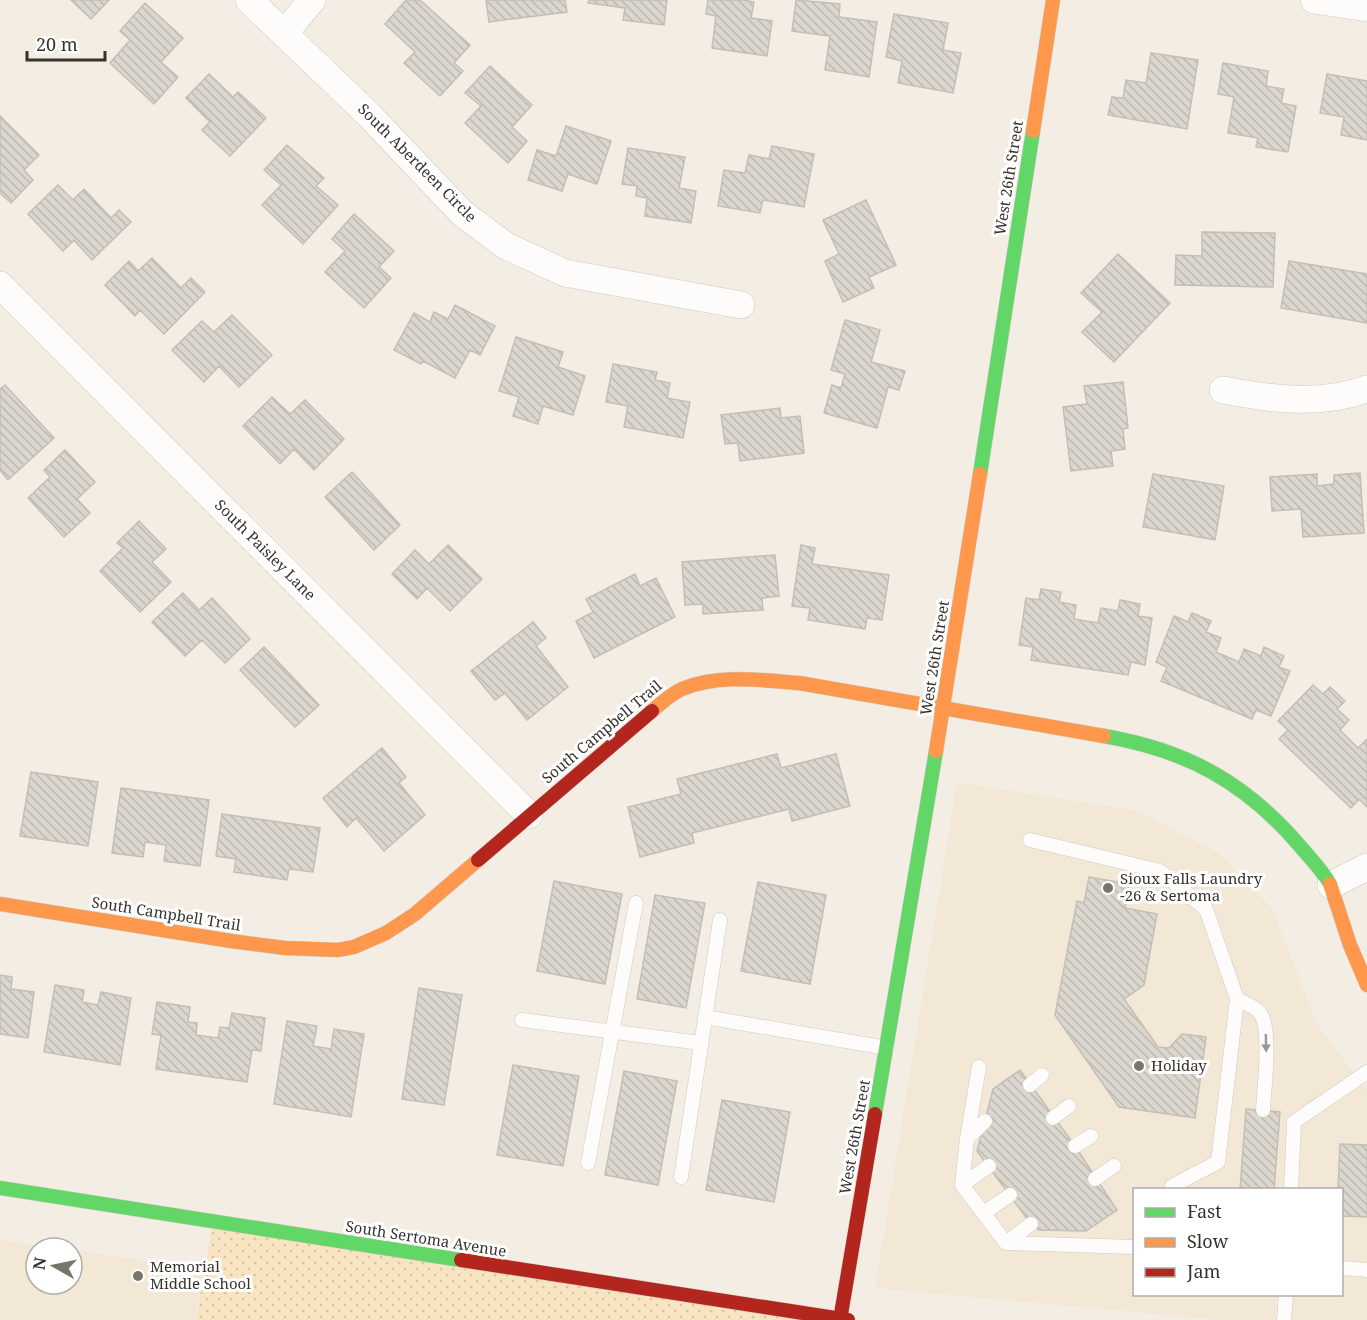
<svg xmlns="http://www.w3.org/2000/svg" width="1367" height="1320" font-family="'Noto Serif',serif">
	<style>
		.built { fill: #f3e8d5; fill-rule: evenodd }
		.park { fill: url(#park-dots) }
		.building { fill: url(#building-back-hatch); stroke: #c3beb6; stroke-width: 1.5 }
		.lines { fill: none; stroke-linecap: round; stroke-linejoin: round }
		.lane-casing { stroke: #cfcac2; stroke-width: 15 }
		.street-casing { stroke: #cfcac2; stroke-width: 28 }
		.fast-casing { stroke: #cfcac2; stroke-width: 15 }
		.slow-casing { stroke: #cfcac2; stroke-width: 15 }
		.jam-casing { stroke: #cfcac2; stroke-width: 15 }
		.lane { stroke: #fdfcfb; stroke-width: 14 }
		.street { stroke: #fdfcfb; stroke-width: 27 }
		.fast { stroke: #63d668; stroke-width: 14 }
		.slow { stroke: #ff974d; stroke-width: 14 }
		.jam { stroke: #b3261e; stroke-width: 14 }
		.oneway { fill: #9a9894 }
		.poi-dot { fill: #79746c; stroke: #fff; stroke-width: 2 }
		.labels { text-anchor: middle; stroke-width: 6; stroke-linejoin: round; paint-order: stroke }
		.street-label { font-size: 15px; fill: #37332c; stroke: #fff }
		.poi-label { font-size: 15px; fill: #37332c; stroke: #fff; text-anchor: start }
	</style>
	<defs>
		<pattern id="park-dots" width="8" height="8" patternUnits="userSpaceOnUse" patternTransform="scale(1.5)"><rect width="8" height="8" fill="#f8e4c1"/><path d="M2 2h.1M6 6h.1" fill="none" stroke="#d5c4a6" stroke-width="1.8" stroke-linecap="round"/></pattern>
		<pattern id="building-back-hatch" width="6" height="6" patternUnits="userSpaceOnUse" patternTransform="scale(1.5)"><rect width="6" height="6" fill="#dbd6ce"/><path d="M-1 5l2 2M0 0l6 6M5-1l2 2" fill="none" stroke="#bdb8b1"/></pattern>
	</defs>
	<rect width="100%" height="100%" fill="#f3ede3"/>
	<!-- built -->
	<path class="built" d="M957 782 1138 811 1217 852 1272 908 1317 1024 1367 1090V1320H1219L875 1288ZM1134 1190H1342V1294H1134Z
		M0 1240 56 1248H36V1284H72V1250L204 1269 195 1320H0Z"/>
	<!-- park -->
	<path class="park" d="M213 1222 840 1320H196Z"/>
	<!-- building -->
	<path class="building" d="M71 0H109L91 19Z
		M406 0H420L470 45 454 63 463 71 440 96 404 63 415 52 385 24Z
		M486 0H565L567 12 489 22Z
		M589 0H667L664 25 623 20 625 8 588 3Z
		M708 0H743L754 2 751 18 772 21 767 56 712 48 716 16 706 14Z
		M796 0 840 4 839 17 877 22 869 77 825 70 830 36 792 31Z
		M145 3 183 38 161 62 178 77 154 104 110 63 130 40 120 31Z
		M894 14 948 23 943 50 961 53 953 93 898 83 902 61 886 57Z
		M1151 53 1198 60 1187 129 1108 115 1112 97 1123 98 1126 80 1146 83Z
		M1223 63 1268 71 1266 86 1284 89 1281 103 1296 106 1288 152 1256 147 1258 138 1228 133 1234 97 1218 94Z
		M490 66 532 105 512 127 527 141 508 163 465 123 481 106 465 93Z
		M209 74 233 97 238 92 266 118 230 156 202 130 210 122 186 98Z
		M1327 74 1367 81V140L1341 135 1344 117 1320 113Z
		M0 116 39 155 24 170 33 180 11 203 0 193Z
		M566 126 611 141 597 184 568 174 562 191 528 180 537 150 556 156Z
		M287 145 324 178 316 186 338 205 303 244 262 205 281 185 264 170Z
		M772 146 814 154 804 207 763 200 760 213 718 206 724 170 745 173 749 155 769 159Z
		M628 148 685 157 679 188 696 191 691 223 645 216 647 198 636 196 637 186 622 184Z
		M58 185 73 200 84 189 111 218 119 210 131 222 92 260 74 240 63 251 28 214Z
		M866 200 896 265 869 277 874 288 843 302 825 261 839 254 823 220Z
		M354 214 394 251 379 267 391 278 364 308 325 272 345 251 332 239Z
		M1202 232 1275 233 1273 287 1175 285 1176 255 1202 256Z
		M1118 254 1170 303 1114 362 1082 332 1102 312 1081 293Z
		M152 258 181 288 191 278 205 292 164 334 140 310 135 316 105 285 129 261 138 271Z
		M1289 261 1367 274V323L1281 308Z
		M455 305 495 326 480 355 470 350 455 378 423 361 421 364 394 350 414 313 430 322 434 312 448 319Z
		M232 315 272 355 239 387 219 366 204 382 172 350 202 321 214 332Z
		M845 320 880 330 871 362 905 371 899 390 888 387 877 428 824 413 832 385 841 388 845 374 831 370Z
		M516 337 563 352 558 367 585 376 573 415 543 406 538 424 513 416 519 397 499 391Z
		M613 364 657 372 655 380 670 383 667 398 690 402 683 438 624 427 628 406 606 402Z
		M1123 382 1128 428 1123 429 1125 449 1111 451 1113 466 1071 471 1063 407 1087 404 1084 386Z
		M5 385 54 438 8 480 0 470V389Z
		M272 397 290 414 305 400 344 439 314 470 294 449 280 464 243 426Z
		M780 408 781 418 800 416 804 453 740 461 738 443 725 444 721 415Z
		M65 450 95 482 77 499 90 513 64 537 28 498 50 477 44 470Z
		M352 472 400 525 374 550 325 497Z
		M1360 473 1364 533 1303 537 1301 509 1272 511 1270 477 1317 474V486L1334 484V475Z
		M1153 474 1224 486 1215 540 1143 527Z
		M139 521 166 549 152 562 171 582 140 612 100 571 123 548 117 543Z
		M448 545 482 579 450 611 427 588 417 599 392 574 415 550 429 564Z
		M801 545 815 548 812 564 889 575 882 620 867 618 865 629 808 620 810 608 792 606Z
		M775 555 779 596 762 598 763 610 703 614V604L685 605 682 562Z
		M635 574 640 586 656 578 675 617 594 658 576 621 593 612 586 599Z
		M1041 589 1061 592 1059 602 1076 605 1074 619 1098 623 1101 608 1118 611 1120 600 1140 604 1138 616 1152 618 1145 665 1131 662 1128 675 1031 660 1033 647 1019 645 1026 598 1039 600Z
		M183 593 199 610 212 598 250 639 225 663 202 640 185 656 152 622Z
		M1192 613 1211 621 1206 632 1221 638 1216 652 1239 662 1244 649 1261 656 1264 647 1284 656 1279 667 1290 671 1271 716 1256 710 1252 719 1161 681 1167 667 1156 662 1174 616 1188 622Z
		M533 622 546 638 536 646 568 687 527 720 505 693 495 700 471 671Z
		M264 647 319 705 295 727 240 670Z
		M1313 685 1323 694 1330 687 1345 701 1337 709 1349 720 1340 730 1358 748 1367 739V807L1359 799 1351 808 1279 739 1288 730 1278 721Z
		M382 748 406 777 399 783 425 815 384 851 356 818 347 827 323 798Z
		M777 754 781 768 836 754 850 806 792 821 789 809 692 833 694 843 640 857 628 807 681 794 677 779Z
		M31 772 98 782 88 846 20 836Z
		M121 788 209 800 200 866 164 861 166 845 145 842 143 857 112 853Z
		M222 814 320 828 313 872 289 869 287 880 234 872 236 859 216 856Z
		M1089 877 1129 884 1125 908 1157 914 1144 985 1124 999 1158 1047 1169 1048 1182 1034 1206 1037 1195 1118 1119 1107 1055 1015 1077 901 1084 903Z
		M554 881 622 894 605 984 537 971Z
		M758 882 826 895 810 984 741 971Z
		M655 895 705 903 686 1008 637 999Z
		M0 975 12 977 11 989 34 992 28 1038 0 1034Z
		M55 985 84 990 82 1002 98 1005 101 992 131 998 120 1065 44 1052Z
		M419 988 462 995 444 1105 402 1099Z
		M157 1002 190 1007 188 1022 197 1023 196 1035 218 1038 220 1027 229 1028 232 1013 265 1018 261 1051 252 1050 247 1082 156 1069 161 1035 152 1034Z
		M287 1021 317 1026 313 1046 331 1049 334 1029 364 1034 351 1117 274 1104Z
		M513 1065 579 1076 563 1166 497 1155Z
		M1020 1070 1075 1146 1117 1210 1086 1231 1039 1230 1031 1224 977 1151 993 1089Z
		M624 1071 677 1081 658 1185 605 1175Z
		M722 1100 790 1112 774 1202 706 1190Z
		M1246 1109 1280 1112 1274 1190H1240Z
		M1340 1144 1367 1145V1217L1342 1216V1190H1338Z"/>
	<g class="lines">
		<defs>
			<path id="lane" d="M1030 840 1160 871 1206 909 1237 999 1218 1162 1172 1186
				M1237 999C1244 1003 1256 1007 1260 1013 1272 1030 1264 1089 1263 1110
				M705 1017 887 1048
				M522 1020 701 1043
				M979 1067 967 1139 962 1185 1006 1243 1134 1247
				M1030 1085 1042 1075
				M1053 1118 1069 1106
				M967 1139 985 1121
				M1075 1146 1091 1136
				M588 1163 636 903
				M681 1177 720 920
				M1095 1179 1114 1166
				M962 1185 989 1166
				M1291 1190 1294 1122 1367 1072
				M984 1213 1010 1195
				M1006 1243 1031 1224
				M1342 1268 1367 1270
				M1284 1320 1286 1294"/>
			<path id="street" d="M249 0 368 114 462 213 506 246 565 273 741 305
				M1314 0 1367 8
				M284 34 312 0
				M0 285 529 815
				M1223 390C1270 399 1321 406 1367 389
				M1331 885 1367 867"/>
			<path id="fast" d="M980 474 1033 131
				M1104 736C1186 750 1245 782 1299 845 1310 858 1322 870 1330 884
				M875 1114 936 751
				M0 1188 461 1260"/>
			<path id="slow" d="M1033 131 1053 0
				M652 711C661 703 671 694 682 689 718 674 761 680 799 683L1104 736
				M936 751 980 474
				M1330 884 1350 945 1367 985
				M0 904 231 941 285 948 338 950 354 947 386 933 415 914 478 860"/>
			<path id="jam" d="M478 860 652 711
				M461 1260 848 1320
				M840 1320 875 1114"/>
		</defs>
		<!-- lane casing -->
		<use href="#lane" class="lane-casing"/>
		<!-- street casing -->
		<use href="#street" class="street-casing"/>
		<!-- fast casing -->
		<use href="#fast" class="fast-casing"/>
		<!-- slow casing -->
		<use href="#slow" class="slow-casing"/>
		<!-- jam casing -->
		<use href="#jam" class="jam-casing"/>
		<!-- lane -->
		<use href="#lane" class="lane"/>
		<!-- street -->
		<use href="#street" class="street"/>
		<!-- fast -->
		<use href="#fast" class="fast"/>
		<!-- slow -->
		<use href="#slow" class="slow"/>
		<!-- jam -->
		<use href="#jam" class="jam"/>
	</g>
	<!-- one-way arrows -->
	<defs><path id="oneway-solid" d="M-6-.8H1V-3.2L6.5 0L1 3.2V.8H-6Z" transform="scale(1.5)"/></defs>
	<use class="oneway" href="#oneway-solid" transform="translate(1266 1043) rotate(89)"/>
	<!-- markers -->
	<g class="poi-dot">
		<circle cx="1108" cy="888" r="6"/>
		<circle cx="1139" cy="1066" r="6"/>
		<circle cx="138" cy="1276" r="6"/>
	</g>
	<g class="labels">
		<!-- street labels -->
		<g class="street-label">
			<text transform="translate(417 163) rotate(45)" y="5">South Aberdeen Circle</text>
			<text transform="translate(1009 178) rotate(-81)" y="5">West 26th Street</text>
			<text transform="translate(265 550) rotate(45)" y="5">South Paisley Lane</text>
			<text transform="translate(935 658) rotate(-81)" y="5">West 26th Street</text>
			<text transform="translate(602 732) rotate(-40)" y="5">South Campbell Trail</text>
			<text transform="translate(166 914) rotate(9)" y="5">South Campbell Trail</text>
			<text transform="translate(855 1137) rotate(-80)" y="5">West 26th Street</text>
			<text transform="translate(426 1239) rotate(9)" y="5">South Sertoma Avenue</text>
		</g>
		<!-- poi labels -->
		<g class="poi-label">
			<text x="1120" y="884">Sioux Falls Laundry<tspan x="1120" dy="17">-26 &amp; Sertoma</tspan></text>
			<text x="1151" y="1071">Holiday</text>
			<text x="150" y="1272">Memorial<tspan x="150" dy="17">Middle School</tspan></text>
		</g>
	</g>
	<!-- legend -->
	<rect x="1133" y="1188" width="210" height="108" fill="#ffffff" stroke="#afadab" stroke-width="1.5"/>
	<rect x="1145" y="1208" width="30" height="9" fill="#63d668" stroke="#afadab" stroke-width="1.5"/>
	<text x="1187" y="1218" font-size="18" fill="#37332c">Fast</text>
	<rect x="1145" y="1238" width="30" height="9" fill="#ff974d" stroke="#afadab" stroke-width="1.5"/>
	<text x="1187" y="1248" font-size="18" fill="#37332c">Slow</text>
	<rect x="1145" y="1268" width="30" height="9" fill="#b3261e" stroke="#afadab" stroke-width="1.5"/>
	<text x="1187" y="1278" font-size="18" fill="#37332c">Jam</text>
	<!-- north arrow -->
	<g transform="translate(54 1266) rotate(279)"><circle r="28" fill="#ffffff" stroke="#afadab" stroke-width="1.5"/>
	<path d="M0-4.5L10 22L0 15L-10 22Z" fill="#79746c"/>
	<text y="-9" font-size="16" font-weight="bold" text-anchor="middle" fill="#37332c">N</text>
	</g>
	<!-- scale -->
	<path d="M27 51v9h78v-9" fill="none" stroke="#37332c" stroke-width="3"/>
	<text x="36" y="51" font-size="18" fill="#37332c" stroke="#ffffff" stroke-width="4.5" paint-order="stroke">20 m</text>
</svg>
